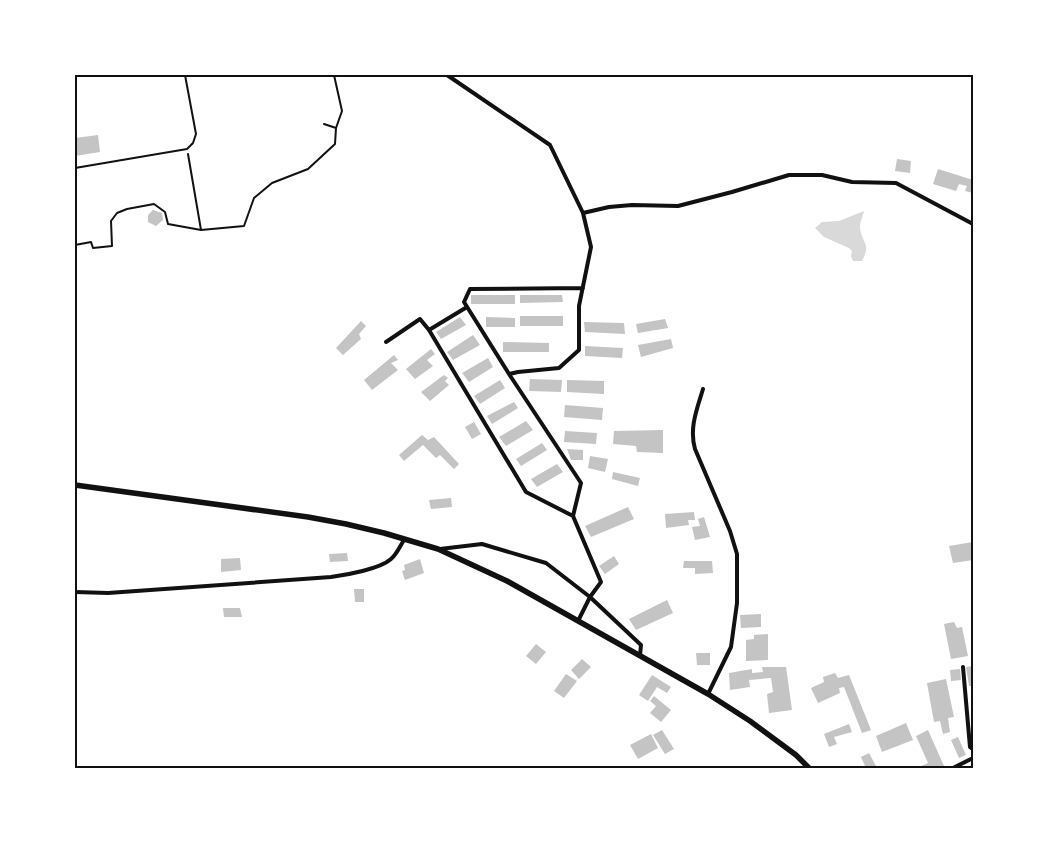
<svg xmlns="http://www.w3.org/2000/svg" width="1048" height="843" font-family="'Sofia Sans Condensed',sans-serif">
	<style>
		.water { fill: #d9d9d9 }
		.building { fill: #c4c4c4 }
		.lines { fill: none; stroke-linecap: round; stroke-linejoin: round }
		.path { stroke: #111; stroke-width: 2 }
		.service { stroke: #111; stroke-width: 2 }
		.minor { stroke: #111; stroke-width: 4 }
		.secondary { stroke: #111; stroke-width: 5.5 }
		.neatline { fill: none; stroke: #111; stroke-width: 2 }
	</style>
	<rect width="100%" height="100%" fill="#fff"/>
	<!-- water -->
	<path class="water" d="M864 211C863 215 860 222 860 227 861 243 872 243 862 261H853L851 256 852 251 849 248 824 237 815 228 822 222 839 221Z"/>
	<!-- building -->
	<path class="building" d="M98 135 100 152 75 156V138Z
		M897 159 911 161 910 173 895 171Z
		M938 169 973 180V193L965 191 967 186 959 184 956 191 933 184Z
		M153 210 162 213 163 220 156 226 148 222V215Z
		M471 295H515V304H471Z
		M520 295H562L563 302 520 303Z
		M520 316H563V326H520Z
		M460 317 466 325 441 339 436 332Z
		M486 317 515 318V327H486Z
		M665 319 668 328 638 333 636 324Z
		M361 321 366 326 359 334 361 339 343 355 336 348Z
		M584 322 624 323 625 334 585 332Z
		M473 335 480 345 453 360 447 352Z
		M671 339 673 348 641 357 638 345Z
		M503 342 549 343V352H503Z
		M585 346 623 348 622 358 585 356Z
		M431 349 435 354 427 360 433 366 415 379 406 369Z
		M394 355 398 360 391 363 398 370 372 390 364 380Z
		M488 358 493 367 469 382 462 373Z
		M444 375 448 378 445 381 449 385 430 401 421 392Z
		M530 379 562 380 561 392 529 391Z
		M500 380 505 388 480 404 474 396Z
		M567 380 604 381V394L567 392Z
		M514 402 518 408 492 424 487 416Z
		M565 405 603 408 602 420 564 417Z
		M526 421 533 430 506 446 499 437Z
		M474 422 481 434 472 439 465 427Z
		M663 430V453L637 452 636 446 613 444 614 431Z
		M565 431 597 433 596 444 564 442Z
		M422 435 428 440 434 437 459 464 454 469 440 455 436 458 423 445 404 461 399 455Z
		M542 443 547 450 521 466 516 459Z
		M567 449 583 450V460H571Z
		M590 456 608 459 605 472 588 468Z
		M557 464 563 472 537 487 531 479Z
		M613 472 640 478 638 486 612 479Z
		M451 498 452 507 431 509 429 500Z
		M628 507 634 519 591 537 585 526Z
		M694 512 695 520H688L689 525 666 528 665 514Z
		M704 517 710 537 695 540 692 527 700 526 698 519Z
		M973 542V560L953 563 949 546Z
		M347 553 348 561 330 562 329 554Z
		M614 556 619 564 605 574 599 566Z
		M240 558 241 570 221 572V559Z
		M420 559 424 573 405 580 402 571 405 570 404 565Z
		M684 561H712L713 573 695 574V568H683Z
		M354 589H364V602H355Z
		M667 600 673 613 636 630 629 619Z
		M223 608H240L242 617H224Z
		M761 614V627L741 628 740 615Z
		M954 622 957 628 962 627 968 656 951 659 944 624Z
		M768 634V660L746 661V640L754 639V635Z
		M536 644 546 652 536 664 526 656Z
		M696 653H710V665H697Z
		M582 659 591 667 579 679 571 670Z
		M973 666V686H969L966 667Z
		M762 667H786L792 710 769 713 767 694 773 692 771 678 749 680 750 687 730 690 729 673 752 669V673L763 672Z
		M960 669 961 680 951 681 950 670Z
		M835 673 838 678 849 675 871 730 862 733 844 687 839 688 840 693 818 703 811 688 824 682 823 677Z
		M566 674 577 681 564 698 554 691Z
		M652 675 671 687 667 693 657 687 648 701 639 695Z
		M946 679 954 717 948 718 950 732 943 734 940 721 934 722 927 683Z
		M654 696 671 710 661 722 650 713 656 706 650 701Z
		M906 723 913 740 882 752 876 736Z
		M849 724 852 732 834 737 837 744 829 747 824 734Z
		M662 730 674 749 665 754 653 735Z
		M928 730 944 766 941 768H917L928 763 916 736Z
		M651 734 658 748 638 759 630 745Z
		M958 737 966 755 959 758 951 740Z
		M869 753 877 768H866L861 757Z"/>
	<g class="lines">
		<!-- path -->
		<path class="path" d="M334 75 342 111 336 128
			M188 154 201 230
			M75 245 91 242 93 248 112 246 111 221 117 213 127 209 154 204 165 212 168 224 201 230 244 226 254 198 272 183 308 169 335 144 336 128 324 124"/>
		<!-- service -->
		<path class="service" d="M75 168 187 149 193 143 196 134 185 75"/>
		<!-- minor -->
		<path class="minor" d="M447 75 550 145 583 213 591 247 579 306V350L559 368 518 372 509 374 581 483 573 516 601 582 590 597 578 621
			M583 213 609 207 632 205 678 206 732 192 789 175H822L852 182 896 183 973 224
			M429 330 467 307
			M386 342 420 319 429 330 526 492 573 516
			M509 374 464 302 470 289 583 288
			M703 389C697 409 689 428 695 449L730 531 737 554V603L731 647 708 694
			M440 549 482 544 546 563 590 597 641 645 640 655
			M75 592 108 593 331 577C346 575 380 569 391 559 397 554 400 546 404 540
			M963 667 970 747 973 749
			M953 768 973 758"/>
		<!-- secondary -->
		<path class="secondary" d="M75 485 308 517 346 524 384 533 438 549 507 581 708 694 750 721 796 755 809 768"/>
	</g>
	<!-- border -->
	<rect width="1048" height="843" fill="none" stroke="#ffffff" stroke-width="152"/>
	<rect x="76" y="76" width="896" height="691" class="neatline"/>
</svg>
